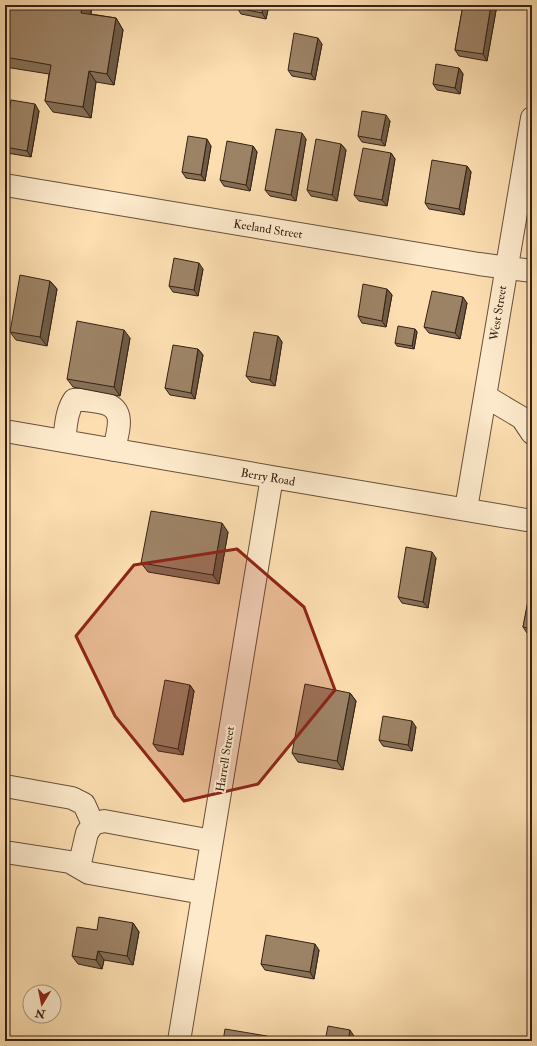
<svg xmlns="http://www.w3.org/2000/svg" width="537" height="1046" font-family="'IM FELL Double Pica',serif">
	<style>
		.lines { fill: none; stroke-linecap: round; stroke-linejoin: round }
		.minor-casing { stroke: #68503c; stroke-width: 24 }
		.minor { stroke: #fdeacc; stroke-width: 22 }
		.wall { fill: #877158; stroke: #362115 }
		.shaded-wall { fill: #6e5c47; stroke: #362115 }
		.building { fill: #9d8366; stroke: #362115 }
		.marked { fill: #8f2418; fill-opacity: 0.2; stroke: #8f2418; stroke-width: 3; stroke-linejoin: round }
		.labels { text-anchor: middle; stroke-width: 4; stroke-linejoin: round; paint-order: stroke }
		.street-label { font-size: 12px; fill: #362115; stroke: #fdeacc }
	</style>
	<rect width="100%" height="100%" fill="#fcdeb0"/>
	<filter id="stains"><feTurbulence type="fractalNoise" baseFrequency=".005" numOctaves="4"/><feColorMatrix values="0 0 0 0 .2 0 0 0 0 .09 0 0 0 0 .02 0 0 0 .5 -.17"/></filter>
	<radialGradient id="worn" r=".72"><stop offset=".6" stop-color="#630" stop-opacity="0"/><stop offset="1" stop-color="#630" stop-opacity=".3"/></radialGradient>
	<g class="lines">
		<defs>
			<path id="minor" d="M5 185 479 264 532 271
				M485 396 522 418 532 433
				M5 431 272 477 532 521
				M64 441C66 427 66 412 74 400 83 399 91 401 99 402 128 407 118 429 114 450
				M466 509 532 118
				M5 786 72 798 84 804 93 824
				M5 852 70 862 89 873 203 893
				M79 867 87 833 93 824 104 821 212 841
				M179 1041 272 477"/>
		</defs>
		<!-- minor casing -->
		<use href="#minor" class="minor-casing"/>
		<!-- minor -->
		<use href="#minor" class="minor"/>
	</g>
	<!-- wall -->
	<path class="wall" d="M5 5H91L92 6 91 14 116 18 123 30 114 85 96 82 91 118 53 112 45 101 49 74 5 67Z
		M238 5H269L266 19 241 14 237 8Z
		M463 5H497L487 61 459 56 455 50Z
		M322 44 315 80 292 76 288 70Z
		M459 68 463 74 460 94 437 90 433 84Z
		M39 111 31 157 7 153 5 150V135Z
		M390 121 385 146 362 142 358 136Z
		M306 139 296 201 270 196 265 190Z
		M341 144 346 150 337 201 311 196 307 190Z
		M211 146 205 181 186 178 182 172Z
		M253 146 257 152 250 191 224 186 220 180Z
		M391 153 395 159 387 206 359 201 354 195Z
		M467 166 471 172 464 215 429 209 425 203Z
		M203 269 198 296 173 292 169 286Z
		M50 281 57 289 47 346 16 340 10 332Z
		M387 289 392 295 386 327 362 323 358 316Z
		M467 303 460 339 429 333 424 327Z
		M415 329 417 332 414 349 397 346 395 343Z
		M278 336 282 342 275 386 251 382 246 376Z
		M130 338 120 396 73 387 67 379Z
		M198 349 203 355 195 399 170 395 165 388Z
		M228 532 219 584 148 572 141 563Z
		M436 558 428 608 402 603 398 597Z
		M532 584V634L527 633 523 627Z
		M190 685 194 691 183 755 158 751 153 744Z
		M350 693 356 701 343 770 298 762 292 753Z
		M416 727 412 751 383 746 379 740Z
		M133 923 139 932 133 965 104 960 102 969 78 964 72 956 97 930Z
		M319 950 314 979 265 970 261 964Z"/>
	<!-- shaded-wall -->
	<path class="shaded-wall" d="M82 5H91L92 6 89 24 81 13Z
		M263 5H269L266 19 262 13Z
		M491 5H497L487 61 483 54Z
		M116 18 123 30 114 85 107 74Z
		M318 38 322 44 315 80 311 74Z
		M459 68 463 74 460 94 455 88Z
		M89 71 96 82 91 118 83 107Z
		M35 104 39 111 31 157 27 151Z
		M386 115 390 121 385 146 381 140Z
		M302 133 306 139 296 201 291 195Z
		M207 139 211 146 205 181 201 175Z
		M341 144 346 150 337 201 332 195Z
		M253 146 257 152 250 191 246 185Z
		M391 153 395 159 387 206 382 200Z
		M467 166 471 172 464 215 459 209Z
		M199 263 203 269 198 296 194 290Z
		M50 281 57 289 47 346 40 337Z
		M387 289 392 295 386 327 382 321Z
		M463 297 467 303 460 339 455 333Z
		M415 329 417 332 414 349 412 346Z
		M124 330 130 338 120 396 114 387Z
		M278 336 282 342 275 386 270 380Z
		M198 349 203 355 195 399 191 393Z
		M222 523 228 532 219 584 213 575Z
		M432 552 436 558 428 608 423 602Z
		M190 685 194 691 183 755 178 749Z
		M350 693 356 701 343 770 337 761Z
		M412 721 416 727 412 751 408 745Z
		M133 923 139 932 133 965 127 956Z
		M315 944 319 950 314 979 310 972Z
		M98 951 104 960 102 969 96 960Z
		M350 1030 354 1036V1041H348Z
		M267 1036 270 1041H266Z"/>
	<!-- building -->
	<path class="building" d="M6 5H82L81 13 116 18 107 74 89 71 83 107 45 101 51 65 5 57V10Z
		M238 5H263L262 13 237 8Z
		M463 5H491L483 54 455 50Z
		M294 33 318 38 311 74 288 70Z
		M436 64 459 68 455 88 433 84Z
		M11 100 35 104 27 151 5 147V135Z
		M362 111 386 115 381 140 358 136Z
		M276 129 302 133 291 195 265 190Z
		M188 136 207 139 201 175 182 172Z
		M316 139 341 144 332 195 307 190Z
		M227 141 253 146 246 185 220 180Z
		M363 148 391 153 382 200 354 195Z
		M432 160 467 166 459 209 425 203Z
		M174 258 199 263 194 290 169 286Z
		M20 275 50 281 40 337 10 332Z
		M363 284 387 289 382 321 358 316Z
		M432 291 463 297 455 333 424 327Z
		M77 321 124 330 114 387 67 379Z
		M398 326 415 329 412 346 395 343Z
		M254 332 278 336 270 380 246 376Z
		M173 345 198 349 191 393 165 388Z
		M151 511 222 523 213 575 141 563Z
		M406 547 432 552 423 602 398 597Z
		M531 584H532V629L523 627Z
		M165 680 190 685 178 749 153 744Z
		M305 684 350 693 337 761 292 753Z
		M383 716 412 721 408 745 379 740Z
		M99 917 133 923 127 956 98 951 96 960 72 956 77 927 97 930Z
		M266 935 315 944 310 972 261 964Z
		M328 1026 350 1030 348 1041H325Z
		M225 1029 267 1036 266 1041H223Z
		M279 1037 304 1041H278Z
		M360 1038 377 1041H359Z"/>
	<!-- marked area -->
	<path class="marked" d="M237 549 304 607 335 690 258 784 184 801 115 716 76 636 134 565Z"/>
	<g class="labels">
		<!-- street labels -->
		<g class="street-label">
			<text transform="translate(268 229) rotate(9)" y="4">Keeland Street</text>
			<text transform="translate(498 313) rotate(-81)" y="4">West Street</text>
			<text transform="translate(268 477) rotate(10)" y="4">Berry Road</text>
			<text transform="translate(225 759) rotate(-81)" y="4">Harrell Street</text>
		</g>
	</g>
	<!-- margin -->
	<rect width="537" height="1046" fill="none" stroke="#fcdeb0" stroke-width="20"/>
	<rect x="6" y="6" width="525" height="1034" fill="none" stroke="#362115" stroke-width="2"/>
	<rect x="10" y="10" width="517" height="1026" fill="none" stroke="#362115"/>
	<!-- north arrow -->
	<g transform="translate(42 1004) rotate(190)"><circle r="19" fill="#fdeacc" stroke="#ad9a83"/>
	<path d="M0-3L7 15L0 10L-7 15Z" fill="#8f2418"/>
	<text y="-6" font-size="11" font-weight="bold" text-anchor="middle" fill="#362115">N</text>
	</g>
	<rect width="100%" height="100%" filter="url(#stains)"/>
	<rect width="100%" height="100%" fill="url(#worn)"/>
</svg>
